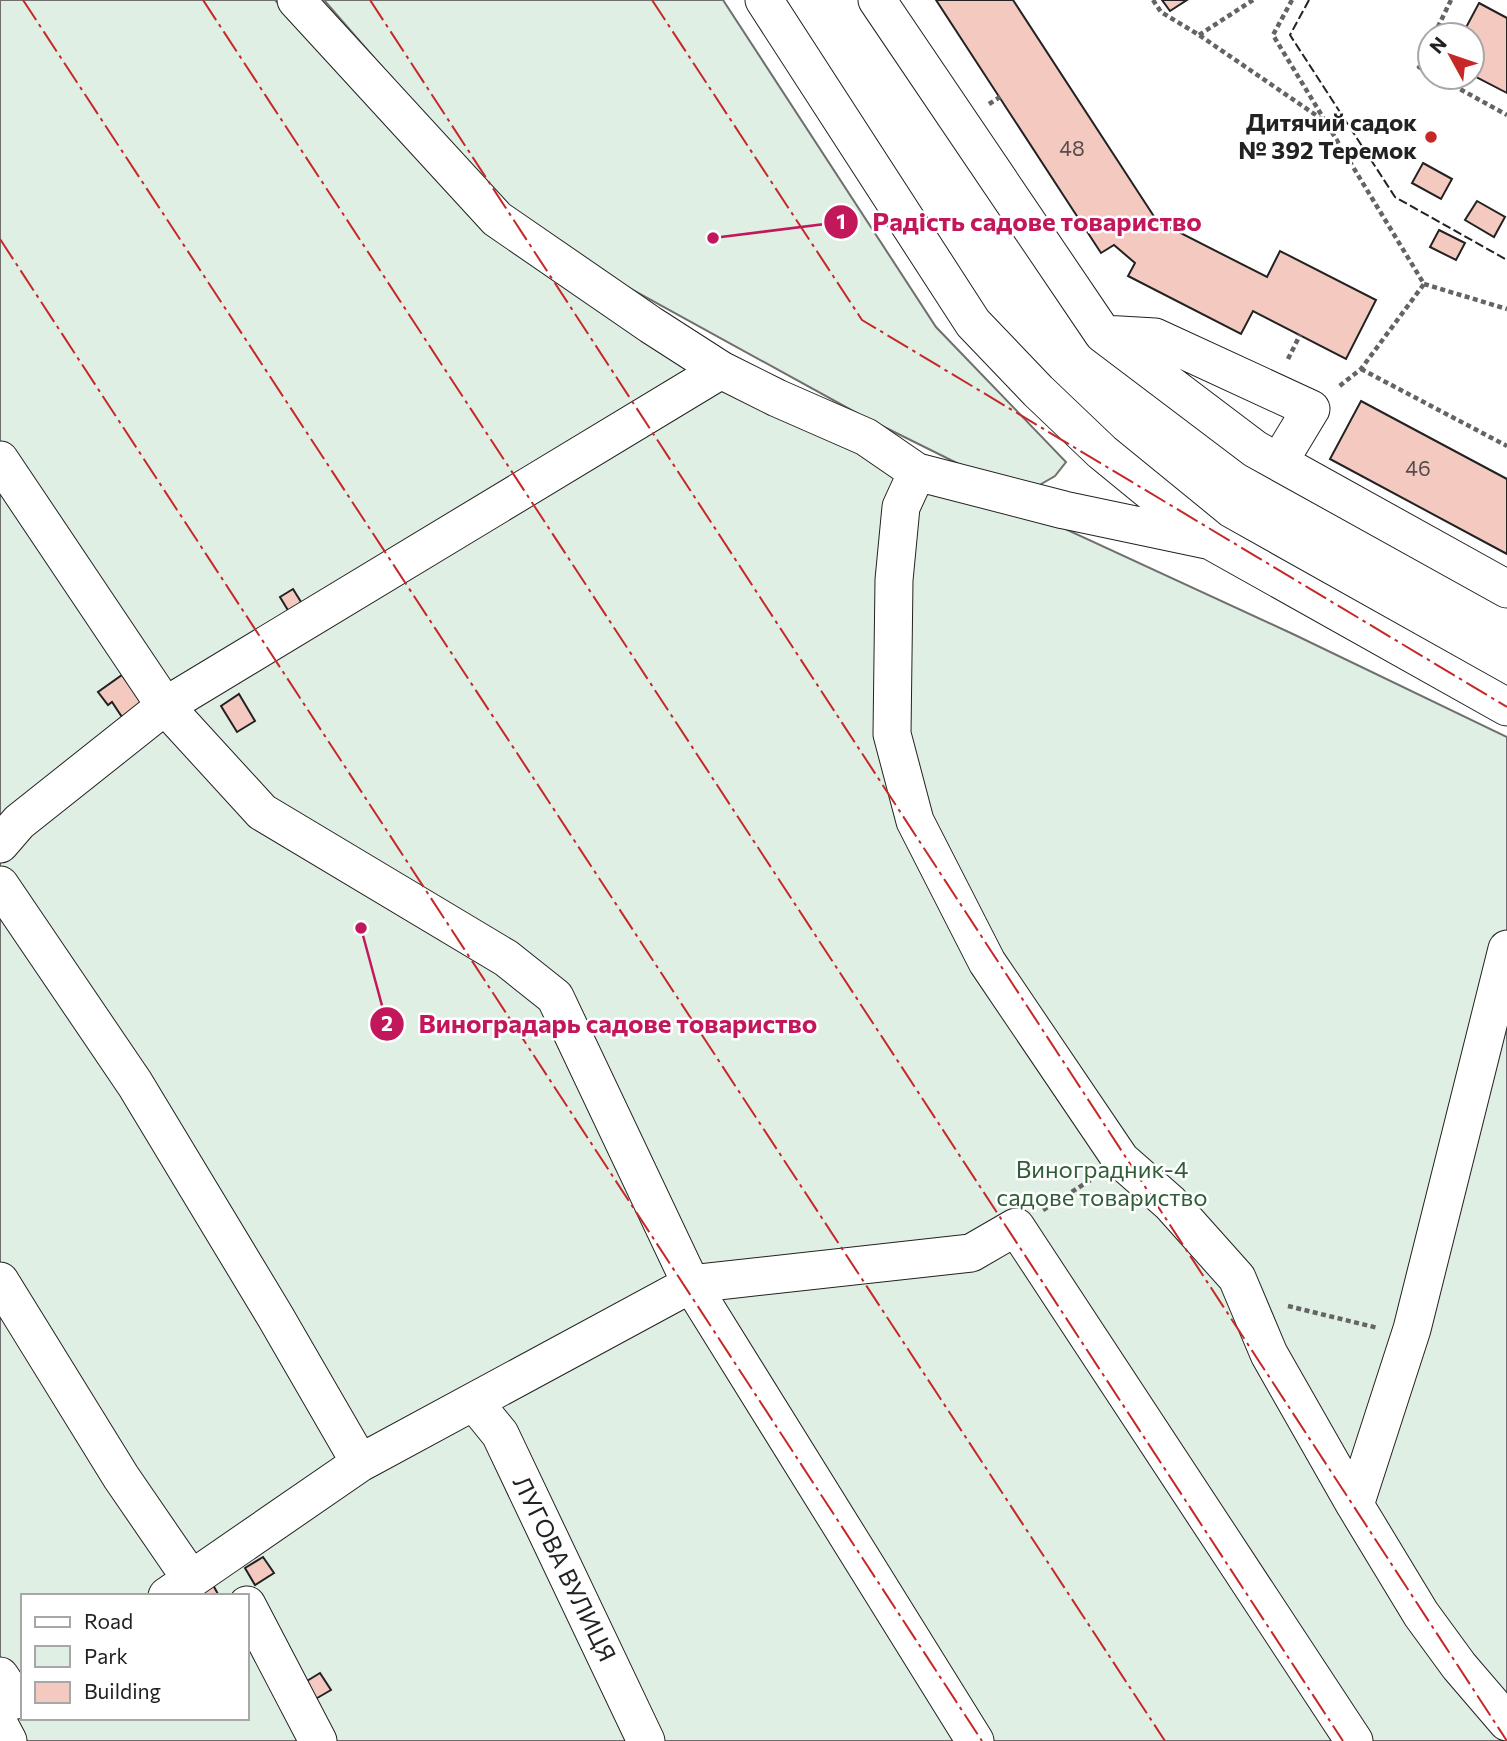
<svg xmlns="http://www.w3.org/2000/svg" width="1507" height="1741" font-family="Commissioner,sans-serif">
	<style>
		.green { fill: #e0efe3; stroke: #6f6f6f; stroke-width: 2; fill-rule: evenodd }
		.building { fill: #f3c9c0; stroke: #222; stroke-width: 2 }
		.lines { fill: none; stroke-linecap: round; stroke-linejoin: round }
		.minor-casing { stroke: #222; stroke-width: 39 }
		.path { stroke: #646464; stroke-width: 4.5; stroke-dasharray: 5 3.5; stroke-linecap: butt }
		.minor { stroke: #fff; stroke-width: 37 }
		.fence { stroke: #222; stroke-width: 2; stroke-dasharray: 9 3.5; stroke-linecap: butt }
		.power { stroke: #c62828; stroke-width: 2; stroke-dasharray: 24 5 3.5 5; stroke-linecap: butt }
		.poi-dot { fill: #c62828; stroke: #fff; stroke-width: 2.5 }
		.labels { text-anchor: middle; stroke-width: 5; stroke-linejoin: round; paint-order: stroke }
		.number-label { font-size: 21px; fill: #564c4a }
		.poi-label { font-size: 24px; font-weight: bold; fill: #222; stroke: #fff; text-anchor: end }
		.park-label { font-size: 24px; fill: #2f5e38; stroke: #fff }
		.street-label { font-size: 24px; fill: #222; stroke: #fff }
		.leader { fill: none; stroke: #c2185b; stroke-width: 2.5 }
		.callout-dot { fill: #c2185b; stroke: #fff; stroke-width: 2.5 }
		.mark-label { font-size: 21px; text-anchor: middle; font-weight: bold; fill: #fff }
		.callout-label { font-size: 26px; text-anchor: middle; font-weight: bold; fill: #c2185b; stroke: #fff; stroke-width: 5; stroke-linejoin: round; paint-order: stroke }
	</style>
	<rect width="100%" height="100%" fill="#fff"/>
	<!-- green -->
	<path class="green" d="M0 0H275L455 190 866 437 1295 635 1507 737V1741H0ZM23 1596H247V1718H23Z
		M324 0H723L936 327 1066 462 1055 476 1036 487 977 473 864 417 600 272 496 203 423 114Z"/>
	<!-- building -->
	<path class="building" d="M936 0H1013L1157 221 1267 277 1280 251 1376 300 1346 359 1253 311 1241 334 1128 276 1135 263 1114 245 1101 253Z
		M1162 0H1187L1170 11Z
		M1479 3 1507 18V93L1472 75V35H1462Z
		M1423 163 1452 179 1441 199 1412 183Z
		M1477 201 1505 217 1494 237 1465 220Z
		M1439 230 1465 243 1456 260 1430 247Z
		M1361 401 1507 479V554L1330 459Z
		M293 589 306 610 292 617 280 597Z
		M122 675 142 703 122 717 112 702 108 705 98 692Z
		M239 694 255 721 237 732 221 706Z
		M263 1557 274 1573 255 1585 245 1568Z
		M212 1583 219 1596H189Z
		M320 1673 331 1690 312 1701 302 1684Z"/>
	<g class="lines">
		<defs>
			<path id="minor" d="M296 0 497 219 651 325 721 370 777 398 866 437 917 472 1064 510 1211 541
				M764 0 973 323 1038 391 1102 452 1211 541 1507 707
				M877 0 1103 334 1255 449 1507 589
				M1103 334 1155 337 1311 409 1279 462
				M0 460 165 706 262 812 506 958 555 997 691 1284 975 1741
				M917 472 901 507 894 580 892 734 915 821 987 962 1121 1160 1170 1203 1237 1278 1269 1354 1355 1505 1421 1614 1459 1666 1507 1722
				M0 844 19 822 165 706 721 370
				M0 885 135 1084 275 1316 360 1463
				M0 1281 121 1477 191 1579
				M474 1402 500 1434 646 1741
				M1355 1505 1412 1329 1507 949
				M167 1596 360 1463 691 1284 971 1253 1016 1227 1354 1741
				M247 1605 318 1741
				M0 1676 16 1700
				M0 1726 8 1741"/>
		</defs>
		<!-- minor casing -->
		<use href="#minor" class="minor-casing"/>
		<!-- path -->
		<path class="path" d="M1153 0 1161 12 1199 35 1323 120
			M1292 0 1273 35 1424 284 1361 369 1337 388
			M1199 35 1253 0
			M1434 35 1451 0
			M1430 43 1419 67 1430 73
			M1438 77 1507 115
			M989 104 1000 97
			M1424 284 1507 309
			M1288 359 1300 335
			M1361 369 1507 446
			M1043 1210 1092 1179
			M1288 1306 1378 1328"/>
		<!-- minor -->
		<use href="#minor" class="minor"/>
		<!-- fence -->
		<path class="fence" d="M1309 0 1290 35 1395 197 1507 260"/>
		<!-- power -->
		<path class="power" d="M23 0 1165 1741
			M203 0 1343 1741
			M370 0 1507 1741
			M652 0 862 320 1507 707
			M0 239 982 1741"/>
	</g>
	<!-- markers -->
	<circle class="poi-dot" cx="1431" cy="137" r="7"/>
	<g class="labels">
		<!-- number labels -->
		<g class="number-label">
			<text x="1072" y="156">48</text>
			<text x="1418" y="476">46</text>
		</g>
		<!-- poi labels -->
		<g class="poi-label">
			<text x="1417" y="131">Дитячий садок<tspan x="1417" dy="28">№ 392 Теремок</tspan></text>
		</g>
		<!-- park labels -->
		<g class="park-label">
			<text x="1102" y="1178">Виноградник-4<tspan x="1102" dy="28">садове товариство</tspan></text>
		</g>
		<!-- street labels -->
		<g class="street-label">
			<text transform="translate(564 1569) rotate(64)" y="8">ЛУГОВА ВУЛИЦЯ</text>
		</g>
	</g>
	<!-- callouts -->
	<path class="leader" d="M713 238L841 222M361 928L387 1024"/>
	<g class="callout-dot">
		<circle cx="713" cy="238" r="7"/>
		<circle cx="361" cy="928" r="7"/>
		<circle cx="841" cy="222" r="18"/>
		<circle cx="387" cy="1024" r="18"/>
	</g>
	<g class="mark-label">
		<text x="841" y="229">1</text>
		<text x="387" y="1031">2</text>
	</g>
	<g class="callout-label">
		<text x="1037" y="231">Радість садове товариство</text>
		<text x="618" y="1033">Виноградарь садове товариство</text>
	</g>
	<!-- legend -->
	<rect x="21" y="1594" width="228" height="126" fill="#ffffff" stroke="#a7a7a7" stroke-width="2"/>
	<rect x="35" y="1617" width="35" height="10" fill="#ffffff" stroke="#a7a7a7" stroke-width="2"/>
	<text x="84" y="1629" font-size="21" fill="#222222">Road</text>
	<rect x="35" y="1646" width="35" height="21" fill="#e0efe3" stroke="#a7a7a7" stroke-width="2"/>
	<text x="84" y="1664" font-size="21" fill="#222222">Park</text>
	<rect x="35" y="1682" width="35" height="21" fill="#f3c9c0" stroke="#a7a7a7" stroke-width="2"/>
	<text x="84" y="1699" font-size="21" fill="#222222">Building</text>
	<!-- north arrow -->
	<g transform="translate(1451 56) rotate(310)"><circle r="33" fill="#ffffff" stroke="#a7a7a7" stroke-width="2"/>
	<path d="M0-5L12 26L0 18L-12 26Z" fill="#c62828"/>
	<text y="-10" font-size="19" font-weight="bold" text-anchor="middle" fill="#222222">N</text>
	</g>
</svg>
